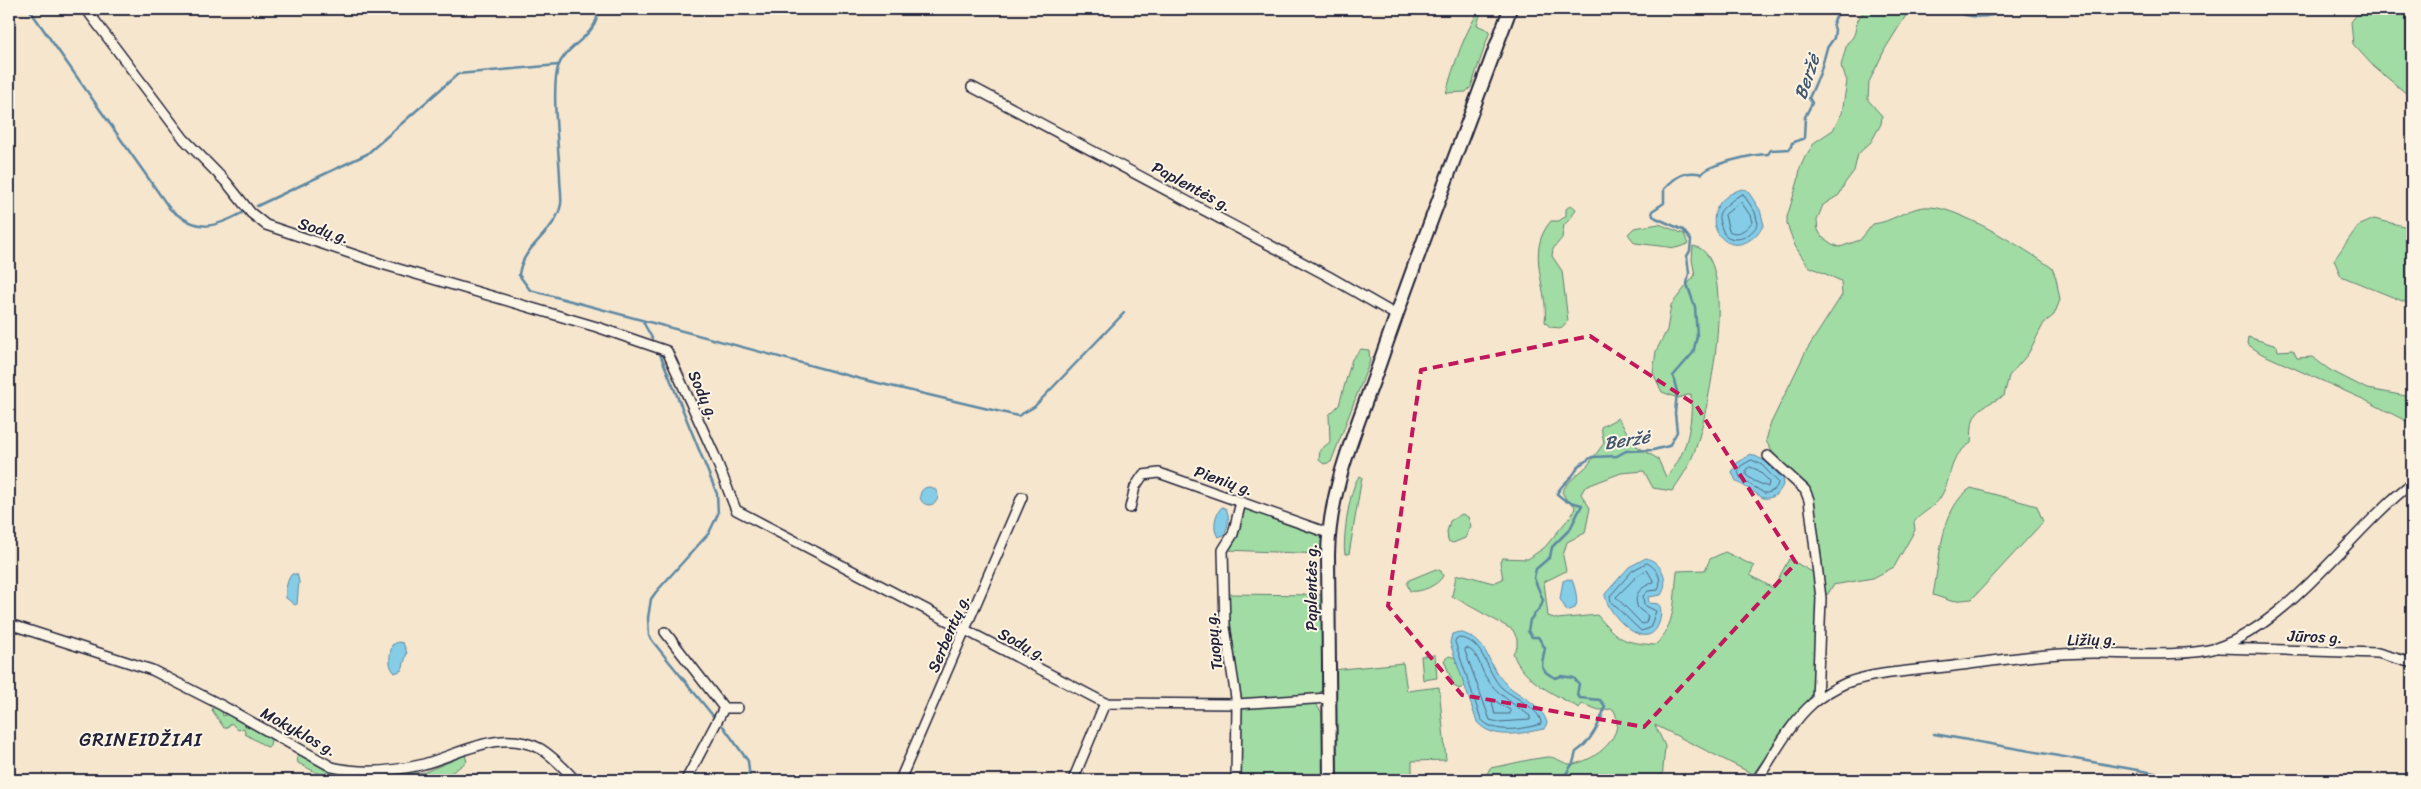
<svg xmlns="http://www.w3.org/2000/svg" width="2421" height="789" font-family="Sriracha,sans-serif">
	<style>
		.green { fill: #a0dca3; stroke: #617f6f }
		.water { fill: #85cce6; stroke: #5d88a2 }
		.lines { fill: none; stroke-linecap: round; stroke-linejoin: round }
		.shore { stroke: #4a667f; stroke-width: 1 }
		.stream { stroke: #5d88a2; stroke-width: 2.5 }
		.minor-casing { stroke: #22223b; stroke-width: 12 }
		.secondary-casing { stroke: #22223b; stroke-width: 16 }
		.minor { stroke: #fcf5e5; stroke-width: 9 }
		.secondary { stroke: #fcf5e5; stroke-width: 12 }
		.marked { fill: none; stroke: #c2185b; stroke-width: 4; stroke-dasharray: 10 6; stroke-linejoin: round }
		.labels { text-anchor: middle; stroke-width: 4; stroke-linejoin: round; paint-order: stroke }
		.street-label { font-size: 16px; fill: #22223b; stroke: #fcf5e5 }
		.water-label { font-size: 18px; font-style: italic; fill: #40556e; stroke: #fcf5e5 }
		.quarter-label { font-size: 19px; letter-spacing: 1px; fill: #22223b; stroke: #fcf5e5 }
	</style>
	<rect width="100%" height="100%" fill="#f6e6ce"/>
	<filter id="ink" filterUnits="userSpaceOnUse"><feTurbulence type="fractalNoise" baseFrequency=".02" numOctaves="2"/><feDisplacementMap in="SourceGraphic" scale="10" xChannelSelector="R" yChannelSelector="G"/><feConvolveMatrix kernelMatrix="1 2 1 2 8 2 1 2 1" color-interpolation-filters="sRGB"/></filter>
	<g filter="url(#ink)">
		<!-- green -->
		<path class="green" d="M1480 9H1482L1477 25 1490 31 1471 87 1466 92 1446 93C1454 64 1464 34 1480 9Z
			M1866 9H1910L1885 49 1869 82 1868 100 1882 116 1881 124 1871 142 1858 154 1854 171 1845 183 1839 195 1823 205 1817 220 1818 230 1822 237 1832 244 1840 247 1860 240 1873 224C1892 222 1906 209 1924 207 1953 203 2027 250 2052 268L2056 278 2060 300 2054 315 2044 323 2028 354 2009 376 2004 396C1989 404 1973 408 1972 427 1971 433 1972 438 1971 443 1946 459 1954 476 1940 498 1934 508 1922 512 1914 522L1915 530 1894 567 1873 578 1833 585 1828 594 1824 595 1811 491 1774 455 1766 441 1770 425 1806 351 1842 295 1841 281 1808 266 1795 246 1787 224V217L1798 181 1800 168 1805 157 1815 142 1833 130 1842 113 1847 81 1841 66 1847 43C1857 36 1854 30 1858 20 1859 16 1864 12 1866 9Z
			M2358 13H2412V98L2374 67 2353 44 2351 22Z
			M1571 205 1576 209 1571 218 1564 225 1562 238 1553 249 1552 256 1562 271 1568 321 1561 328 1550 327 1545 322C1549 288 1524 252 1551 221H1559L1566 216V209Z
			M2374 219 2412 228V305L2341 276 2334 260 2358 226Z
			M1659 224 1684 234 1688 244 1676 248 1635 243 1628 234 1634 228Z
			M1693 246C1742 253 1707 423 1693 455 1688 468 1680 480 1672 491L1653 488 1644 471 1621 473 1585 487 1581 494 1590 508 1585 533 1567 542 1563 556 1566 571 1544 582 1548 616 1557 619 1597 615C1619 640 1621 642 1655 645 1676 627 1674 597 1677 571L1705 570 1710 559 1725 552 1754 566 1750 575 1773 588 1789 559 1814 573 1818 607 1814 685 1811 696 1753 774 1655 725 1665 746 1662 780H1484L1490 768C1509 765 1528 759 1547 757 1556 756 1564 765 1572 764 1595 762 1629 734 1613 709L1599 710 1582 704 1579 708C1555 694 1522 681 1513 653L1517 647V639L1513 630 1452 596 1456 576 1464 575 1493 583 1503 579 1500 562 1502 558 1528 559 1545 547 1574 512 1575 506 1566 499 1562 492 1567 484 1588 465 1604 443 1601 427 1618 418 1635 445 1658 459 1666 477C1687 456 1693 423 1691 394L1678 398 1662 392 1653 373 1656 351 1667 330 1671 305 1695 275 1692 260Z
			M2248 337 2277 346 2278 351 2293 350 2297 358 2312 357 2330 370 2367 389 2412 397V424L2365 400 2262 354 2247 344Z
			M1361 349 1369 350 1370 361 1331 462 1324 464 1319 460 1320 450 1330 442 1329 415 1339 405 1352 359Z
			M1360 476 1362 477 1349 554H1345C1342 542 1350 483 1360 476Z
			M1971 488 2037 506 2043 522 1972 599 1951 601 1933 595C1940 561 1940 508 1971 488Z
			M1243 506 1322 533V554L1227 550Z
			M1462 514 1468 517 1471 526 1465 538 1453 543 1448 541 1447 532 1450 521Z
			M1436 569 1441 571 1443 576C1438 585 1421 593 1410 591L1407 584 1409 580Z
			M1227 594 1322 595 1323 689 1318 694 1240 699Z
			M1435 655 1437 678 1423 680 1421 656Z
			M1449 656 1456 658 1465 684 1463 687 1459 689 1454 686 1444 660Z
			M1403 663 1407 691 1439 687 1446 760 1412 761V780H1334L1332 670Z
			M1307 703H1315L1322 713 1325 780H1241L1242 707Z
			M214 706 222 711 223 716 228 714 243 720 245 726C254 725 266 733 271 740L270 746 267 747 245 734 244 728 238 730 231 723 227 728H224L212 710Z
			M300 755 324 769 353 779 425 772 465 755 467 761C454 772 440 782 423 775L419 780H331L327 775 317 773 298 763 297 757Z"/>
		<!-- water -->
		<path class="water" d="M1742 189 1747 190 1760 210 1764 225C1729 278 1684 207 1742 189Z
			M1751 454 1765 461 1784 480C1783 490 1774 500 1763 498L1736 481 1732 472 1737 463Z
			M920 496a9 9 0 1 1 18 0a9 9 0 1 1-18 0Z
			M1222 507 1225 508C1231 515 1228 527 1224 535L1218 537C1212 529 1215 513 1222 507Z
			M1646 558C1662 562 1670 581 1661 595L1648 597 1649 603 1659 604C1662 610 1661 617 1659 623 1647 657 1605 612 1605 594L1629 567Z
			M292 574H297L299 581 297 604 295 605 286 598C285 591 287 579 292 574Z
			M1568 579 1572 580C1575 587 1579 602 1575 608L1567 611 1560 599 1563 581Z
			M1459 632C1492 641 1485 665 1506 684 1520 697 1542 704 1547 723L1544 729C1522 733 1493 741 1477 722L1450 643 1452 634Z
			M398 642 403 643 407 653 402 670 395 673C387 665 390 655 392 645Z"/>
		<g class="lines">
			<!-- shore -->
			<path class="shore" d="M1743 194 1755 212 1758 224C1751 236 1736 245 1724 234 1718 218 1715 214 1729 203 1734 199 1737 196 1743 194Z
				M1741 202 1750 215 1752 222C1746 230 1738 236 1729 231L1725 215Z
				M1752 460 1762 465 1778 482C1778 488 1770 494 1764 493L1741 479 1738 472 1741 466Z
				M1750 467 1758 470 1769 481 1768 487 1754 481 1746 475V470Z
				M1647 563C1657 568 1663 579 1658 590L1648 591 1643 596 1644 605 1656 611 1650 628 1641 631 1611 602 1610 596 1632 571Z
				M1647 570 1654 582C1642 587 1632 593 1638 608L1648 616 1646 623 1642 624 1616 597 1637 576Z
				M1457 638C1484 637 1486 673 1502 688 1512 697 1542 709 1541 724 1524 729 1494 735 1481 719L1455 642Z
				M1466 648C1478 651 1480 667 1485 676 1496 694 1514 704 1530 716V720L1498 722 1490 720 1465 651Z
				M1492 699 1510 710V714H1495Z"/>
			<!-- stream -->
			<path class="stream" d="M29 9 170 209C198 232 212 229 242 213
				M598 9C599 36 566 44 558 67 551 90 559 150 560 177 560 186 562 196 561 204 556 233 522 245 519 275L530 290 861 379 1018 416 1034 407 1124 313
				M1950 9C1970 20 1988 18 2009 10
				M257 206 367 154 458 74 558 65
				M642 320 652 338
				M660 354 717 494 718 514 709 533 656 592 651 599 648 618 649 636 654 643 714 717
				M723 726 748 761 750 780
				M1934 734 2160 774 2182 780
				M1562 780 1573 763 1576 752C1590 743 1601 722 1605 706L1600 700 1580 698 1577 695 1579 684 1574 678 1561 676 1555 678C1537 669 1542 665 1545 648L1538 637H1532L1528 631 1530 620 1541 606 1543 600 1534 578 1536 569 1550 557 1552 547 1570 529 1582 505 1566 501 1557 494C1562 482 1575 478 1578 466L1592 457 1617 456 1626 451 1653 450 1669 446 1677 432 1675 413 1677 392 1673 376 1693 353 1697 336 1695 307 1687 284 1689 273 1687 256 1690 251 1691 240 1683 230 1656 218 1653 216 1652 211 1664 203V189C1676 176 1685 170 1702 174 1707 164 1756 154 1768 154L1771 150 1790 149 1792 143 1804 138 1805 117 1812 103 1809 98 1820 73 1827 48 1834 38 1835 30 1833 23 1840 9"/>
			<defs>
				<path id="minor" d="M86 9 184 139 227 183 251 213 266 225 385 265 597 327 667 351 714 454 736 510 1105 703 1237 704 1328 698
					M972 87 1328 276 1396 315
					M1768 456 1805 490 1809 500 1821 598 1817 700
					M1130 508 1135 487 1143 475 1159 473 1328 533
					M9 624 152 670 221 705 332 767C361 774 390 772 420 765 460 755 499 727 541 749 554 757 565 769 575 780
					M665 632 724 708
					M2219 648 2378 653 2412 663
					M686 780 724 708H738
					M900 780 1022 497
					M1073 780 1105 703
					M1236 780 1237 704 1225 627 1223 550 1233 534 1241 502
					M1757 780C1774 755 1790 723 1813 703 1823 695 1835 688 1846 683 1877 672 1912 671 1945 667 1994 661 2044 653 2094 653 2125 653 2188 657 2216 648 2292 622 2350 531 2412 483"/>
				<path id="secondary" d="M1330 780 1328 555C1329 487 1358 425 1380 362 1421 243 1467 127 1510 9"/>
			</defs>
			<!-- minor casing -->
			<use href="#minor" class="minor-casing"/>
			<!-- secondary casing -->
			<use href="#secondary" class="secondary-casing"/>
			<!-- minor -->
			<use href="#minor" class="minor"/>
			<!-- secondary -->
			<use href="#secondary" class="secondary"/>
		</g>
	</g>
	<!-- marked area -->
	<path class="marked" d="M1590 336 1696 405 1796 563 1644 727 1462 695 1388 606 1421 370Z"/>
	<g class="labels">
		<!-- street labels -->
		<g class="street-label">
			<text transform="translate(1192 186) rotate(28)" y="6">Paplentės g.</text>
			<text transform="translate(324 230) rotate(18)" y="6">Sodų g.</text>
			<text transform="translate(704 395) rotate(66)" y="6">Sodų g.</text>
			<text transform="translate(1224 480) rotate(19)" y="6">Pienių g.</text>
			<text transform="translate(1311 587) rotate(-90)" y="6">Paplentės g.</text>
			<text transform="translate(948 633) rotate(-67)" y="6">Serbentų g.</text>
			<text transform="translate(2315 636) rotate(2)" y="6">Jūros g.</text>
			<text transform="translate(2092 639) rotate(-1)" y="6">Ližių g.</text>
			<text transform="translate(1213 641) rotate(-97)" y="6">Tuopų g.</text>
			<text transform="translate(1023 644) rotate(28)" y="6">Sodų g.</text>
			<text transform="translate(299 731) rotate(29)" y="6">Mokyklos g.</text>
		</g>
		<!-- water labels -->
		<g class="water-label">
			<text transform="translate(1807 77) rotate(-71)" y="6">Beržė</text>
			<text transform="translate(1627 440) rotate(-9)" y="6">Beržė</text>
		</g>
		<!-- quarter labels -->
		<g class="quarter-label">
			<text x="141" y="746">GRINEIDŽIAI</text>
		</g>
	</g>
	<!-- margin -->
	<rect width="2421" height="789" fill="none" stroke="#fcf5e5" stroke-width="30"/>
	<rect x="15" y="15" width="2391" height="759" fill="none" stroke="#22223b" stroke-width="2" filter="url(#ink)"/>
</svg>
